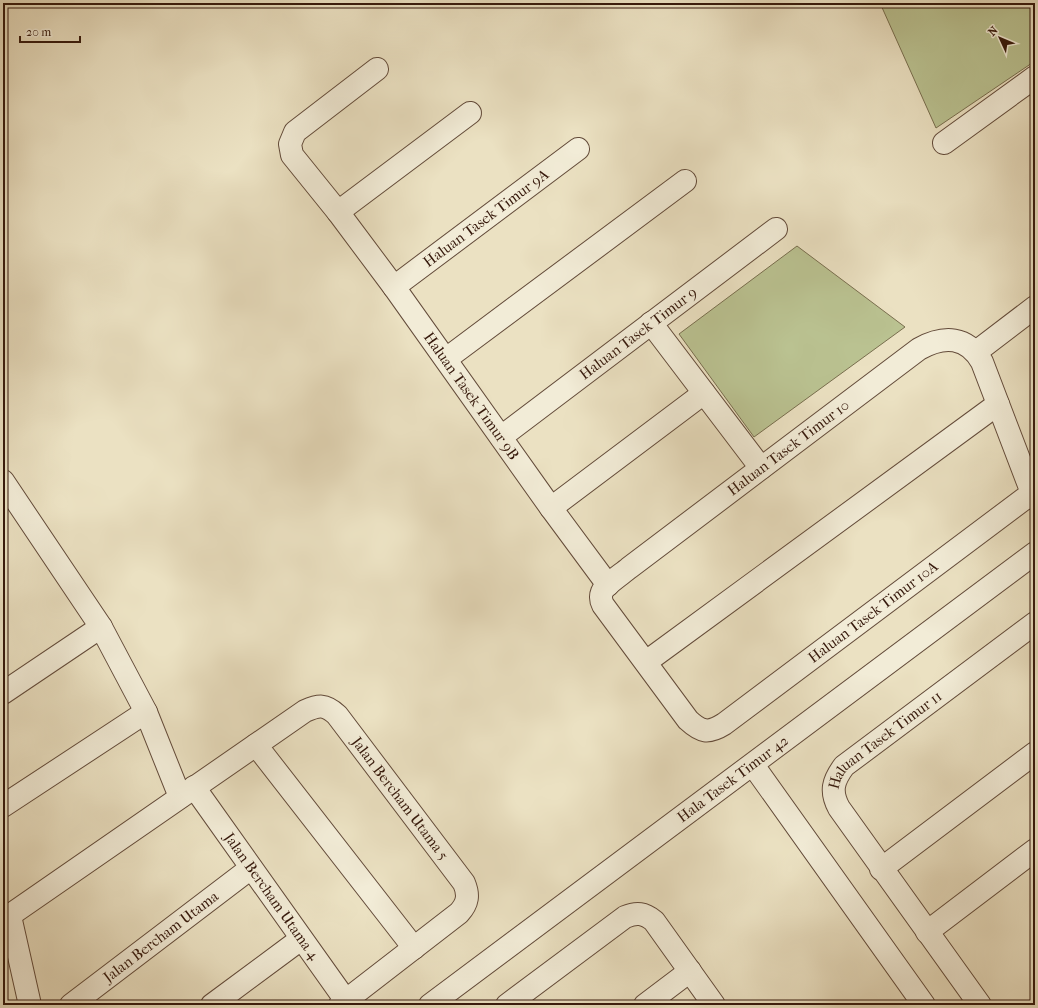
<svg xmlns="http://www.w3.org/2000/svg" width="1038" height="1008" font-family="'IM FELL French Canon',serif">
	<style>
		.green { fill: #bac291; stroke: #786e4e }
		.lines { fill: none; stroke-linecap: round; stroke-linejoin: round }
		.minor-casing { stroke: #634b3a; stroke-width: 24 }
		.minor { stroke: #f2ecd7; stroke-width: 22 }
		.labels { text-anchor: middle; stroke-width: 3; stroke-linejoin: round; paint-order: stroke }
		.street-label { font-size: 15px; fill: #36190c; stroke: #f2ecd7 }
	</style>
	<rect width="100%" height="100%" fill="#ebe1c2"/>
	<filter id="stains"><feTurbulence type="fractalNoise" baseFrequency=".005" numOctaves="4"/><feColorMatrix values="0 0 0 0 .2 0 0 0 0 .09 0 0 0 0 .02 0 0 0 .5 -.17"/></filter>
	<radialGradient id="worn" r=".72"><stop offset=".6" stop-color="#630" stop-opacity="0"/><stop offset="1" stop-color="#630" stop-opacity=".3"/></radialGradient>
	<!-- green -->
	<path class="green" d="M880 3H1035V61L936 128Z
		M797 246 905 327 754 437 679 334Z"/>
	<g class="lines">
		<defs>
			<g id="minor">
				<path id="s1" d="M377 69 295 132 290 144 292 155 338 212 394 287 551 508 608 585"/>
				<path d="M944 143 1035 77"/>
				<path d="M338 212 470 113"/>
				<path id="s2" d="M394 287 578 149"/>
				<path d="M651 323 761 468"/>
				<path d="M976 352 1035 307"/>
				<path d="M446 359 685 181"/>
				<path id="s3" d="M501 437 776 229"/>
				<path d="M3 481 101 627 146 712 180 797"/>
				<path id="s4" d="M1032 493 724 724C708 734 701 732 688 720L603 605C601 601 600 597 602 592 605 585 622 574 629 568L919 349C944 335 967 336 982 362L1032 493 1035 499"/>
				<path d="M551 508 704 393"/>
				<path d="M646 662 998 404"/>
				<path d="M3 693 101 627"/>
				<path d="M256 745 414 948"/>
				<path d="M753 765 924 1005"/>
				<path id="s5" d="M194 787 349 1005"/>
				<path d="M3 806 146 712"/>
				<path d="M881 869 1035 753"/>
				<path d="M10 916 30 1005"/>
				<path id="s6" d="M3 920 305 711C319 705 325 704 337 715L464 883C469 895 468 903 459 913L340 1005"/>
				<path d="M927 932 1035 850"/>
				<path id="s7" d="M71 1005 251 868"/>
				<path d="M212 1005 301 939"/>
				<path id="s8" d="M430 1005 1035 553"/>
				<path d="M507 1005 625 917C637 912 644 913 654 921L714 1005"/>
				<path d="M645 1005 690 971"/>
				<path id="s9" d="M980 1005 839 808C830 791 833 781 844 766L1035 623"/>
			</g>
		</defs>
		<!-- minor casing -->
		<use href="#minor" class="minor-casing"/>
		<!-- minor -->
		<use href="#minor" class="minor"/>
	</g>
	<g class="labels">
		<!-- street labels -->
		<g class="street-label">
			<text dy="5" stroke="none"><textPath href="#s2" startOffset="115">Haluan Tasek Timur 9A</textPath></text>
			<text dy="5" stroke="none"><textPath href="#s3" startOffset="172">Haluan Tasek Timur 9</textPath></text>
			<text dy="5" stroke="none"><textPath href="#s1" startOffset="428">Haluan Tasek Timur 9B</textPath></text>
			<text dy="5" stroke="none"><textPath href="#s4" startOffset="818">Haluan Tasek Timur 10</textPath></text>
			<text transform="translate(873 612) rotate(-37)" y="5">Haluan Tasek Timur 10A</text>
			<text dy="5" stroke="none"><textPath href="#s9" startOffset="335">Haluan Tasek Timur 11</textPath></text>
			<text dy="5" stroke="none"><textPath href="#s8" startOffset="378">Hala Tasek Timur 42</textPath></text>
			<text dy="5" stroke="none"><textPath href="#s6" startOffset="507">Jalan Bercham Utama 5</textPath></text>
			<text dy="5" stroke="none"><textPath href="#s5" startOffset="134">Jalan Bercham Utama 4</textPath></text>
			<text dy="5" stroke="none"><textPath href="#s7" startOffset="113">Jalan Bercham Utama</textPath></text>
		</g>
	</g>
	<!-- margin -->
	<rect width="1038" height="1008" fill="none" stroke="#ebe1c2" stroke-width="16"/>
	<rect x="4" y="4" width="1030" height="1000" fill="none" stroke="#36190c" stroke-width="2"/>
	<rect x="8" y="8" width="1022" height="992" fill="none" stroke="#36190c"/>
	<!-- north arrow -->
	<g transform="translate(1000 38) rotate(314)" stroke="#f2ecd7" stroke-width="3" paint-order="stroke">
	<path d="M0-3L7 15L0 10L-7 15Z" fill="#36190c"/>
	<text y="-6" font-size="11" font-weight="bold" text-anchor="middle" fill="#36190c">N</text>
	</g>
	<!-- scale -->
	<path d="M20 36v6h60v-6" fill="none" stroke="#36190c" stroke-width="2"/>
	<text x="26" y="36" font-size="12" fill="#36190c" stroke="#f2ecd7" stroke-width="3" paint-order="stroke">20 m</text>
	<rect width="100%" height="100%" filter="url(#stains)"/>
	<rect width="100%" height="100%" fill="url(#worn)"/>
</svg>
